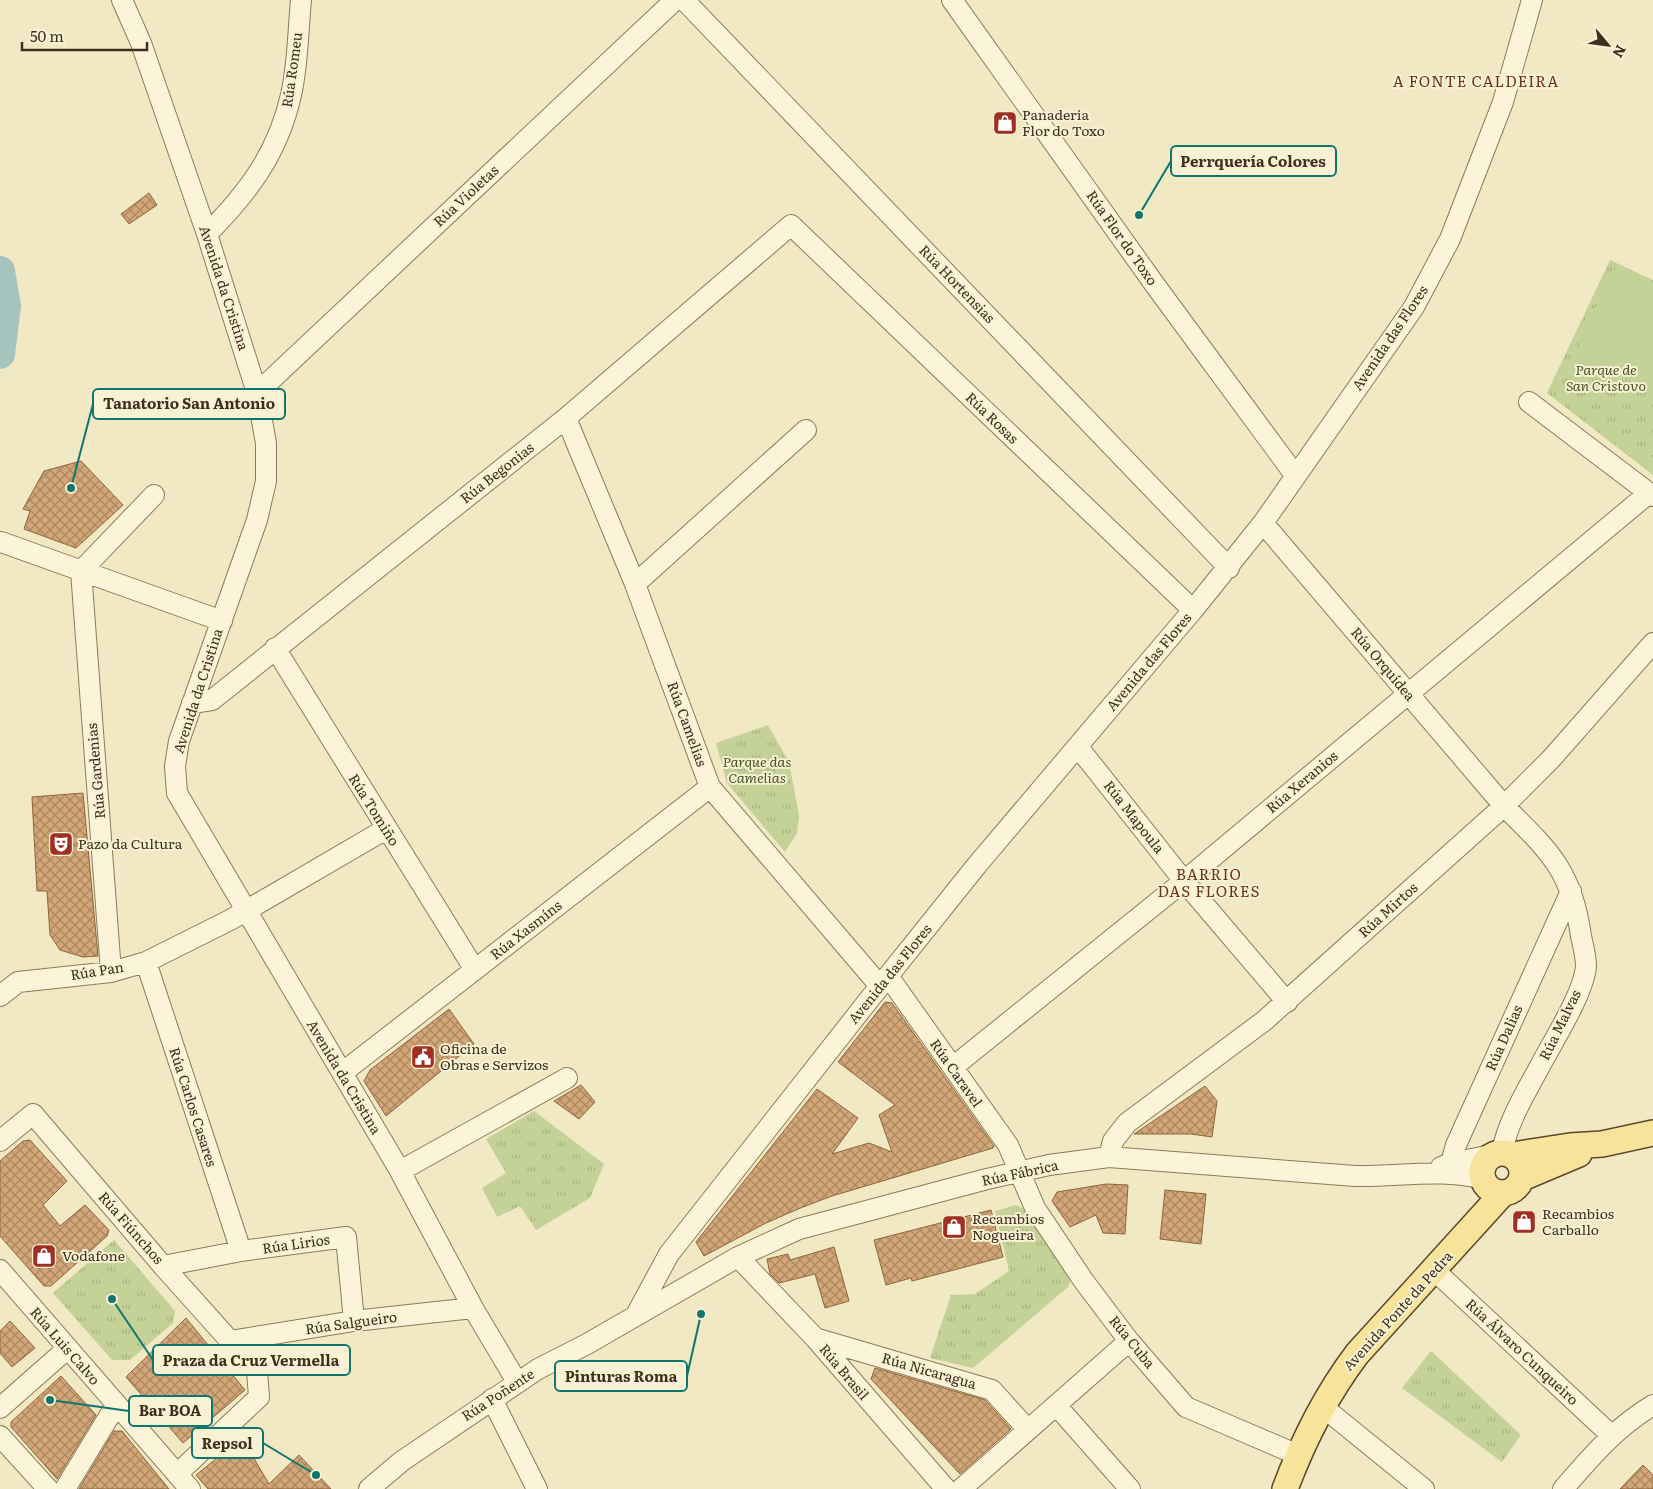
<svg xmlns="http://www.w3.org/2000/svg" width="1653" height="1489" font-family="Literata,serif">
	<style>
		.grass { fill: url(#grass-tufts) }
		.pitch { fill: #c4d197 }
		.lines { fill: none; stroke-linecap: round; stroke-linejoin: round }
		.river { stroke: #a6c4be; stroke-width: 30 }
		.building { fill: url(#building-cross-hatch); stroke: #8f653d }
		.minor-casing { stroke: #8e7a59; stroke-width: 22 }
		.major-casing { stroke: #5b472d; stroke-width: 28 }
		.minor { stroke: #fbf4d8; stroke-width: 20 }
		.major { stroke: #f7e39a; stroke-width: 25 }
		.labels { text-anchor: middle; stroke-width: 4; stroke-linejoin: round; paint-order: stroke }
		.street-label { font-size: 14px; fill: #3d301e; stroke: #f8f1d4 }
		.poi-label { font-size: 14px; fill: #3d301e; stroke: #f8f1d4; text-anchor: start }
		.park-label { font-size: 14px; font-style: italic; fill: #475a23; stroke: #f8f1d4 }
		.neighbourhood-label { font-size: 15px; letter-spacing: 1px; fill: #6c331a; stroke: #f8f1d4 }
		.leader { fill: none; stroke: #0f766e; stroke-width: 2 }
		.callout-dot { fill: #0f766e; stroke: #f8f1d4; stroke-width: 2 }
		.callout { fill: #f8f1d4; stroke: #0f766e; stroke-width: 2 }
		.callout-label { font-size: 15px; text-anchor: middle; font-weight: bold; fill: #3d301e }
	</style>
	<defs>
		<pattern id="grass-tufts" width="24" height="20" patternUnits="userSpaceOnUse" patternTransform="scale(1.25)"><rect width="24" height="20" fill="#c4d197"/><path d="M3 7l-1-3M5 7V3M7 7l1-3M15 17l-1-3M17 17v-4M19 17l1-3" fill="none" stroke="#a9b482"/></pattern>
		<pattern id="building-cross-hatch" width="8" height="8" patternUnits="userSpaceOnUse" patternTransform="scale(1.25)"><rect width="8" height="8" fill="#d2a677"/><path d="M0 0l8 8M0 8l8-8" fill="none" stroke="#ac8861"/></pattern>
	</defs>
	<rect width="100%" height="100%" fill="#f1e8c4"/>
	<!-- grass -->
	<path class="grass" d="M1610 260 1653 280V475L1547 393Z
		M768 725 789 762 799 815 797 833 785 852 727 783 716 743Z
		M534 1111 604 1164 590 1198 536 1230 520 1206 497 1217 482 1188 506 1173 486 1139Z
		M1016 1205 1026 1210 1071 1278 1068 1287 973 1368 930 1358 951 1295 975 1294 1009 1271 995 1211Z
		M114 1240 175 1311 173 1323 130 1360H112L53 1293Z
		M1431 1351 1521 1435 1502 1462 1402 1388Z"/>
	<!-- pitch -->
	<path class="pitch" d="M1613 269 1653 287V388L1576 353Z"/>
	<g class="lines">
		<!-- river -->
		<path class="river" d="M0 271 6 306 0 354"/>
	</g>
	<!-- building -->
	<path class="building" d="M149 193 157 205 129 224 121 214Z
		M81 461 123 505 76 548 24 529 30 511 23 509 44 471Z
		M83 793 98 956 83 957 60 950 50 935 47 891H37L32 797Z
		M885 1002 892 1003 994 1146 993 1148 832 1196 798 1209 766 1223 704 1256 696 1242 817 1089 858 1118 832 1154 869 1143 892 1152 879 1115 895 1105 838 1062Z
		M449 1009 474 1044 386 1116 364 1081 370 1070Z
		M581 1085 595 1102 579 1119 554 1101Z
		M1205 1086 1217 1101 1212 1137 1191 1134H1134Z
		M30 1140 67 1181 43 1205 60 1226 85 1205 109 1230 107 1236 51 1286H44L0 1236V1161L23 1141Z
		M1106 1184 1128 1185 1125 1234 1103 1233 1096 1215 1070 1227 1052 1201 1057 1192Z
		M1165 1190 1206 1194 1201 1244 1160 1239Z
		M991 1210 1003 1257 912 1281 911 1278 886 1285 874 1240Z
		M834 1247 849 1301 825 1308 815 1274 779 1283 770 1274 767 1259 788 1254 790 1260Z
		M186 1318 245 1390 183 1443 126 1377Z
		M10 1321 35 1348 12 1367 0 1353V1331Z
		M875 1368 985 1400 1011 1429 960 1474 871 1379Z
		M61 1376 96 1415 57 1479 11 1427V1422Z
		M114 1431H122L169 1489H79Z
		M242 1438 269 1484 299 1455 331 1489H208L196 1475Z
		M1643 1465 1653 1475V1489H1620Z"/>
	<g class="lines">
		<defs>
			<path id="minor" d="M122 0 141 43 207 234 257 393 266 443V481L257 520 179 741 175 766 177 793 400 1171 473 1308 517 1382
				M684 0 1229 568
				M952 0 1155 285 1295 475
				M207 234C248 193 278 153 291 95 298 65 298 31 301 0
				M257 393 675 0
				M1529 402 1653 496
				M566 418 635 584 710 787 880 986
				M1263 523 1504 806C1548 850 1572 870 1581 936 1583 945 1586 957 1586 966 1584 993 1553 1041 1540 1066 1525 1094 1508 1121 1502 1152
				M1 542 222 621
				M635 584 806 430
				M275 648 475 970
				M192 703 212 700 566 418 791 225 1193 610
				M1078 747 1184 881 1287 1002
				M146 962 241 1251
				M111 972 81 571 154 495
				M888 976 1008 1145 1035 1208 1083 1280 1129 1341 1186 1407 1298 1455
				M0 996 18 982 111 972 146 962 230 920 386 829
				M953 1067 1184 881 1649 493
				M342 1073 710 787
				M0 1141 33 1114 163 1266 257 1371 259 1397 177 1474
				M1109 1157 1113 1141 1127 1123 1264 1021 1504 806 1551 759 1653 643
				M1451 1163 1456 1145 1571 891
				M1441 1167 1451 1163 1492 1155
				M400 1171 567 1078
				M738 1257 815 1338 946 1489
				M163 1266 241 1251 346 1237 354 1321
				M0 1270 190 1489
				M1434 1270 1611 1435
				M636 1315 669 1254 868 1001 977 865 1193 610 1263 523 1414 307 1450 239 1503 102 1532 0
				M815 1338 992 1390 1028 1430
				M230 1341 354 1321 473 1308
				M492 1399 537 1489
				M1056 1405 1130 1489
				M1323 1407 1424 1489
				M0 1408 67 1349
				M0 1436 48 1489
				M65 1489 116 1405
				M369 1489 402 1461 538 1369 587 1344 738 1257 799 1229 987 1179 1049 1165 1109 1157 1355 1176C1398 1177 1441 1168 1483 1179
				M961 1489 1129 1341
				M1563 1489C1592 1456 1615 1428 1653 1405"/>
			<path id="major" d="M1482 1173a20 20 0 1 1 40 0a20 20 0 1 1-40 0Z
				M1512 1155 1570 1146 1602 1144 1653 1133
				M1522 1178 1579 1154
				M1285 1489C1303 1441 1326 1395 1357 1354L1503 1193"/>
		</defs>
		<!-- minor casing -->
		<use href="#minor" class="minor-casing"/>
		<!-- major casing -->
		<use href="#major" class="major-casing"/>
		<!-- minor -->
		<use href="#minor" class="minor"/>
		<!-- major -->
		<use href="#major" class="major"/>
	</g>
	<!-- icons -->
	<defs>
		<symbol id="shop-square" viewBox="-11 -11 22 22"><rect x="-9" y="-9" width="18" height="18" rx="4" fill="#a13024" stroke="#f8f1d4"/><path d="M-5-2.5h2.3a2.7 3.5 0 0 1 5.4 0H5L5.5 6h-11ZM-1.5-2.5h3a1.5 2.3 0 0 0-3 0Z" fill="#fff"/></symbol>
		<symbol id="theatre-square" viewBox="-11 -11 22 22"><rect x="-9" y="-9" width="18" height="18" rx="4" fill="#a13024" stroke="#f8f1d4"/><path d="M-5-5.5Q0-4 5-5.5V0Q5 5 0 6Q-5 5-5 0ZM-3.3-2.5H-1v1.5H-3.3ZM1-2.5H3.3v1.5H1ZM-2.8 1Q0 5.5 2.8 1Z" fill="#fff"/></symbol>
		<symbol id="civic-square" viewBox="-11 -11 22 22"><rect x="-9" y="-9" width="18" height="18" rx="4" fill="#a13024" stroke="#f8f1d4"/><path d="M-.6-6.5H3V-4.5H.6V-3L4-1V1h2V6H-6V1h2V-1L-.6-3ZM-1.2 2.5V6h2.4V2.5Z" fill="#fff"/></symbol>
	</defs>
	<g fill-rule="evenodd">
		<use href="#shop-square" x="991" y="109" width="28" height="28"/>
		<use href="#theatre-square" x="47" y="830" width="28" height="28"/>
		<use href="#civic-square" x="409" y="1043" width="28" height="28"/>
		<use href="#shop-square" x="1510" y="1208" width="28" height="28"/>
		<use href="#shop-square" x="940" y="1213" width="28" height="28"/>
		<use href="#shop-square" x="30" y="1242" width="28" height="28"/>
	</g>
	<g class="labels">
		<!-- street labels -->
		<g class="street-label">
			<text transform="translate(292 70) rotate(-82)" y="5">Rúa Romeu</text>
			<text transform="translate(466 196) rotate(-43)" y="5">Rúa Violetas</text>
			<text transform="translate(1122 238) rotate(55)" y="5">Rúa Flor do Toxo</text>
			<text transform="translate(957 284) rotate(46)" y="5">Rúa Hortensias</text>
			<text transform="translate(224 288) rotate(72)" y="5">Avenida da Cristina</text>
			<text transform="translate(1390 338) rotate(-56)" y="5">Avenida das Flores</text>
			<text transform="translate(992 418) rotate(44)" y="5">Rúa Rosas</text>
			<text transform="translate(497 473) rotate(-38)" y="5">Rúa Begonias</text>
			<text transform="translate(1149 662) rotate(-50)" y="5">Avenida das Flores</text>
			<text transform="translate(1383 664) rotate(50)" y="5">Rúa Orquídea</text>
			<text transform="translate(198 691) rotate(-72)" y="5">Avenida da Cristina</text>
			<text transform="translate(687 724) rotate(70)" y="5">Rúa Camelias</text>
			<text transform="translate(96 771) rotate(-95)" y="5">Rúa Gardenias</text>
			<text transform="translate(1302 782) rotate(-40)" y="5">Rúa Xeranios</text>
			<text transform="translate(374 810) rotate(58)" y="5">Rúa Tomiño</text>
			<text transform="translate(1134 817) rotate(52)" y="5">Rúa Mapoula</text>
			<text transform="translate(1388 910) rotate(-42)" y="5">Rúa Mirtos</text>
			<text transform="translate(526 930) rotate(-38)" y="5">Rúa Xasmíns</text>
			<text transform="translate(97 971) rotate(-9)" y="5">Rúa Pan</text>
			<text transform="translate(890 974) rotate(-51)" y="5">Avenida das Flores</text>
			<text transform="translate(1560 1025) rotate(-64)" y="5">Rúa Malvas</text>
			<text transform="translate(1504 1038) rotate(-66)" y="5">Rúa Dalias</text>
			<text transform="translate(956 1073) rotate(55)" y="5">Rúa Caravel</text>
			<text transform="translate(344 1077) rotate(59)" y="5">Avenida da Cristina</text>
			<text transform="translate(193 1107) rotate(72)" y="5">Rúa Carlos Casares</text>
			<text transform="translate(1020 1173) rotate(-12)" y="5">Rúa Fábrica</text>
			<text transform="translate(131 1228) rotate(49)" y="5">Rúa Fiúnchos</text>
			<text transform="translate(296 1244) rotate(-8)" y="5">Rúa Lirios</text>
			<text transform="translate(1398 1311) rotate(-48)" y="5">Avenida Ponte da Pedra</text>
			<text transform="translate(351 1323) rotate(-8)" y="5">Rúa Salgueiro</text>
			<text transform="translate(1132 1342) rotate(51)" y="5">Rúa Cuba</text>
			<text transform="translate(65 1346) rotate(49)" y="5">Rúa Luis Calvo</text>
			<text transform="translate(1522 1352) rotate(43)" y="5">Rúa Álvaro Cunqueiro</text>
			<text transform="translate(929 1371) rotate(16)" y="5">Rúa Nicaragua</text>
			<text transform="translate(844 1372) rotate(50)" y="5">Rúa Brasil</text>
			<text transform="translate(498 1395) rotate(-33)" y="5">Rúa Poñente</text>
		</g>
		<!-- poi labels -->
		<g class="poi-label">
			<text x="1022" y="120">Panadería<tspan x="1022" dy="16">Flor do Toxo</tspan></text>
			<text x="78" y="849">Pazo da Cultura</text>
			<text x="440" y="1054">Oficina de<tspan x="440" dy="16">Obras e Servizos</tspan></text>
			<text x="1542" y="1219">Recambios<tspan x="1542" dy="16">Carballo</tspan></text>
			<text x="972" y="1224">Recambios<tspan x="972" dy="16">Nogueira</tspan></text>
			<text x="62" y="1261">Vodafone</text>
		</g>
		<!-- park labels -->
		<g class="park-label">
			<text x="1606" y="375">Parque de<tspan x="1606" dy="16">San Cristovo</tspan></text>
			<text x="757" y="767">Parque das<tspan x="757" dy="16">Camelias</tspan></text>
		</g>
		<!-- neighbourhood labels -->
		<g class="neighbourhood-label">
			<text x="1476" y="87">A FONTE CALDEIRA</text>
			<text x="1209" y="880">BARRIO<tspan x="1209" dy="17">DAS FLORES</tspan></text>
		</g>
	</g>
	<!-- callouts -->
	<path class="leader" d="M1139 215L1171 161M71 488L93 404M112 1299L153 1360M701 1314L687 1376M50 1400L129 1411M316 1475L263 1443"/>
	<g class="callout-dot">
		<circle cx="1139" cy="215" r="5"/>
		<circle cx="71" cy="488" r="5"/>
		<circle cx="112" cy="1299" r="5"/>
		<circle cx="701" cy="1314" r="5"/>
		<circle cx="50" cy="1400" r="5"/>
		<circle cx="316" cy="1475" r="5"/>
	</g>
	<g class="callout">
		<rect x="1171" y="146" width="165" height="30" rx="5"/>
		<rect x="93" y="389" width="192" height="30" rx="5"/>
		<rect x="153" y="1345" width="197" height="30" rx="5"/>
		<rect x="555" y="1361" width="132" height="30" rx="5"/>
		<rect x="129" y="1396" width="83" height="30" rx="5"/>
		<rect x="192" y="1428" width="71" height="30" rx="5"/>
	</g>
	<g class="callout-label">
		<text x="1253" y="167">Perrquería Colores</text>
		<text x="189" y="409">Tanatorio San Antonio</text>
		<text x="251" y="1366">Praza da Cruz Vermella</text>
		<text x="621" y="1382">Pinturas Roma</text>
		<text x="170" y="1416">Bar BOA</text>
		<text x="227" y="1449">Repsol</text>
	</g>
	<!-- north arrow -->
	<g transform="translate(1608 45) rotate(119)" stroke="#f8f1d4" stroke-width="4" paint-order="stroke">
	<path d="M0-4L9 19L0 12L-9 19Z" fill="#3d301e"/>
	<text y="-8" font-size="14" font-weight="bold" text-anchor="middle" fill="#3d301e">N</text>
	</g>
	<!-- scale -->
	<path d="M22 42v8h125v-8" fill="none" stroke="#3d301e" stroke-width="2.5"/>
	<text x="30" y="42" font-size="15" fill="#3d301e" stroke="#f8f1d4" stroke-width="4" paint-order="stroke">50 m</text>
</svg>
